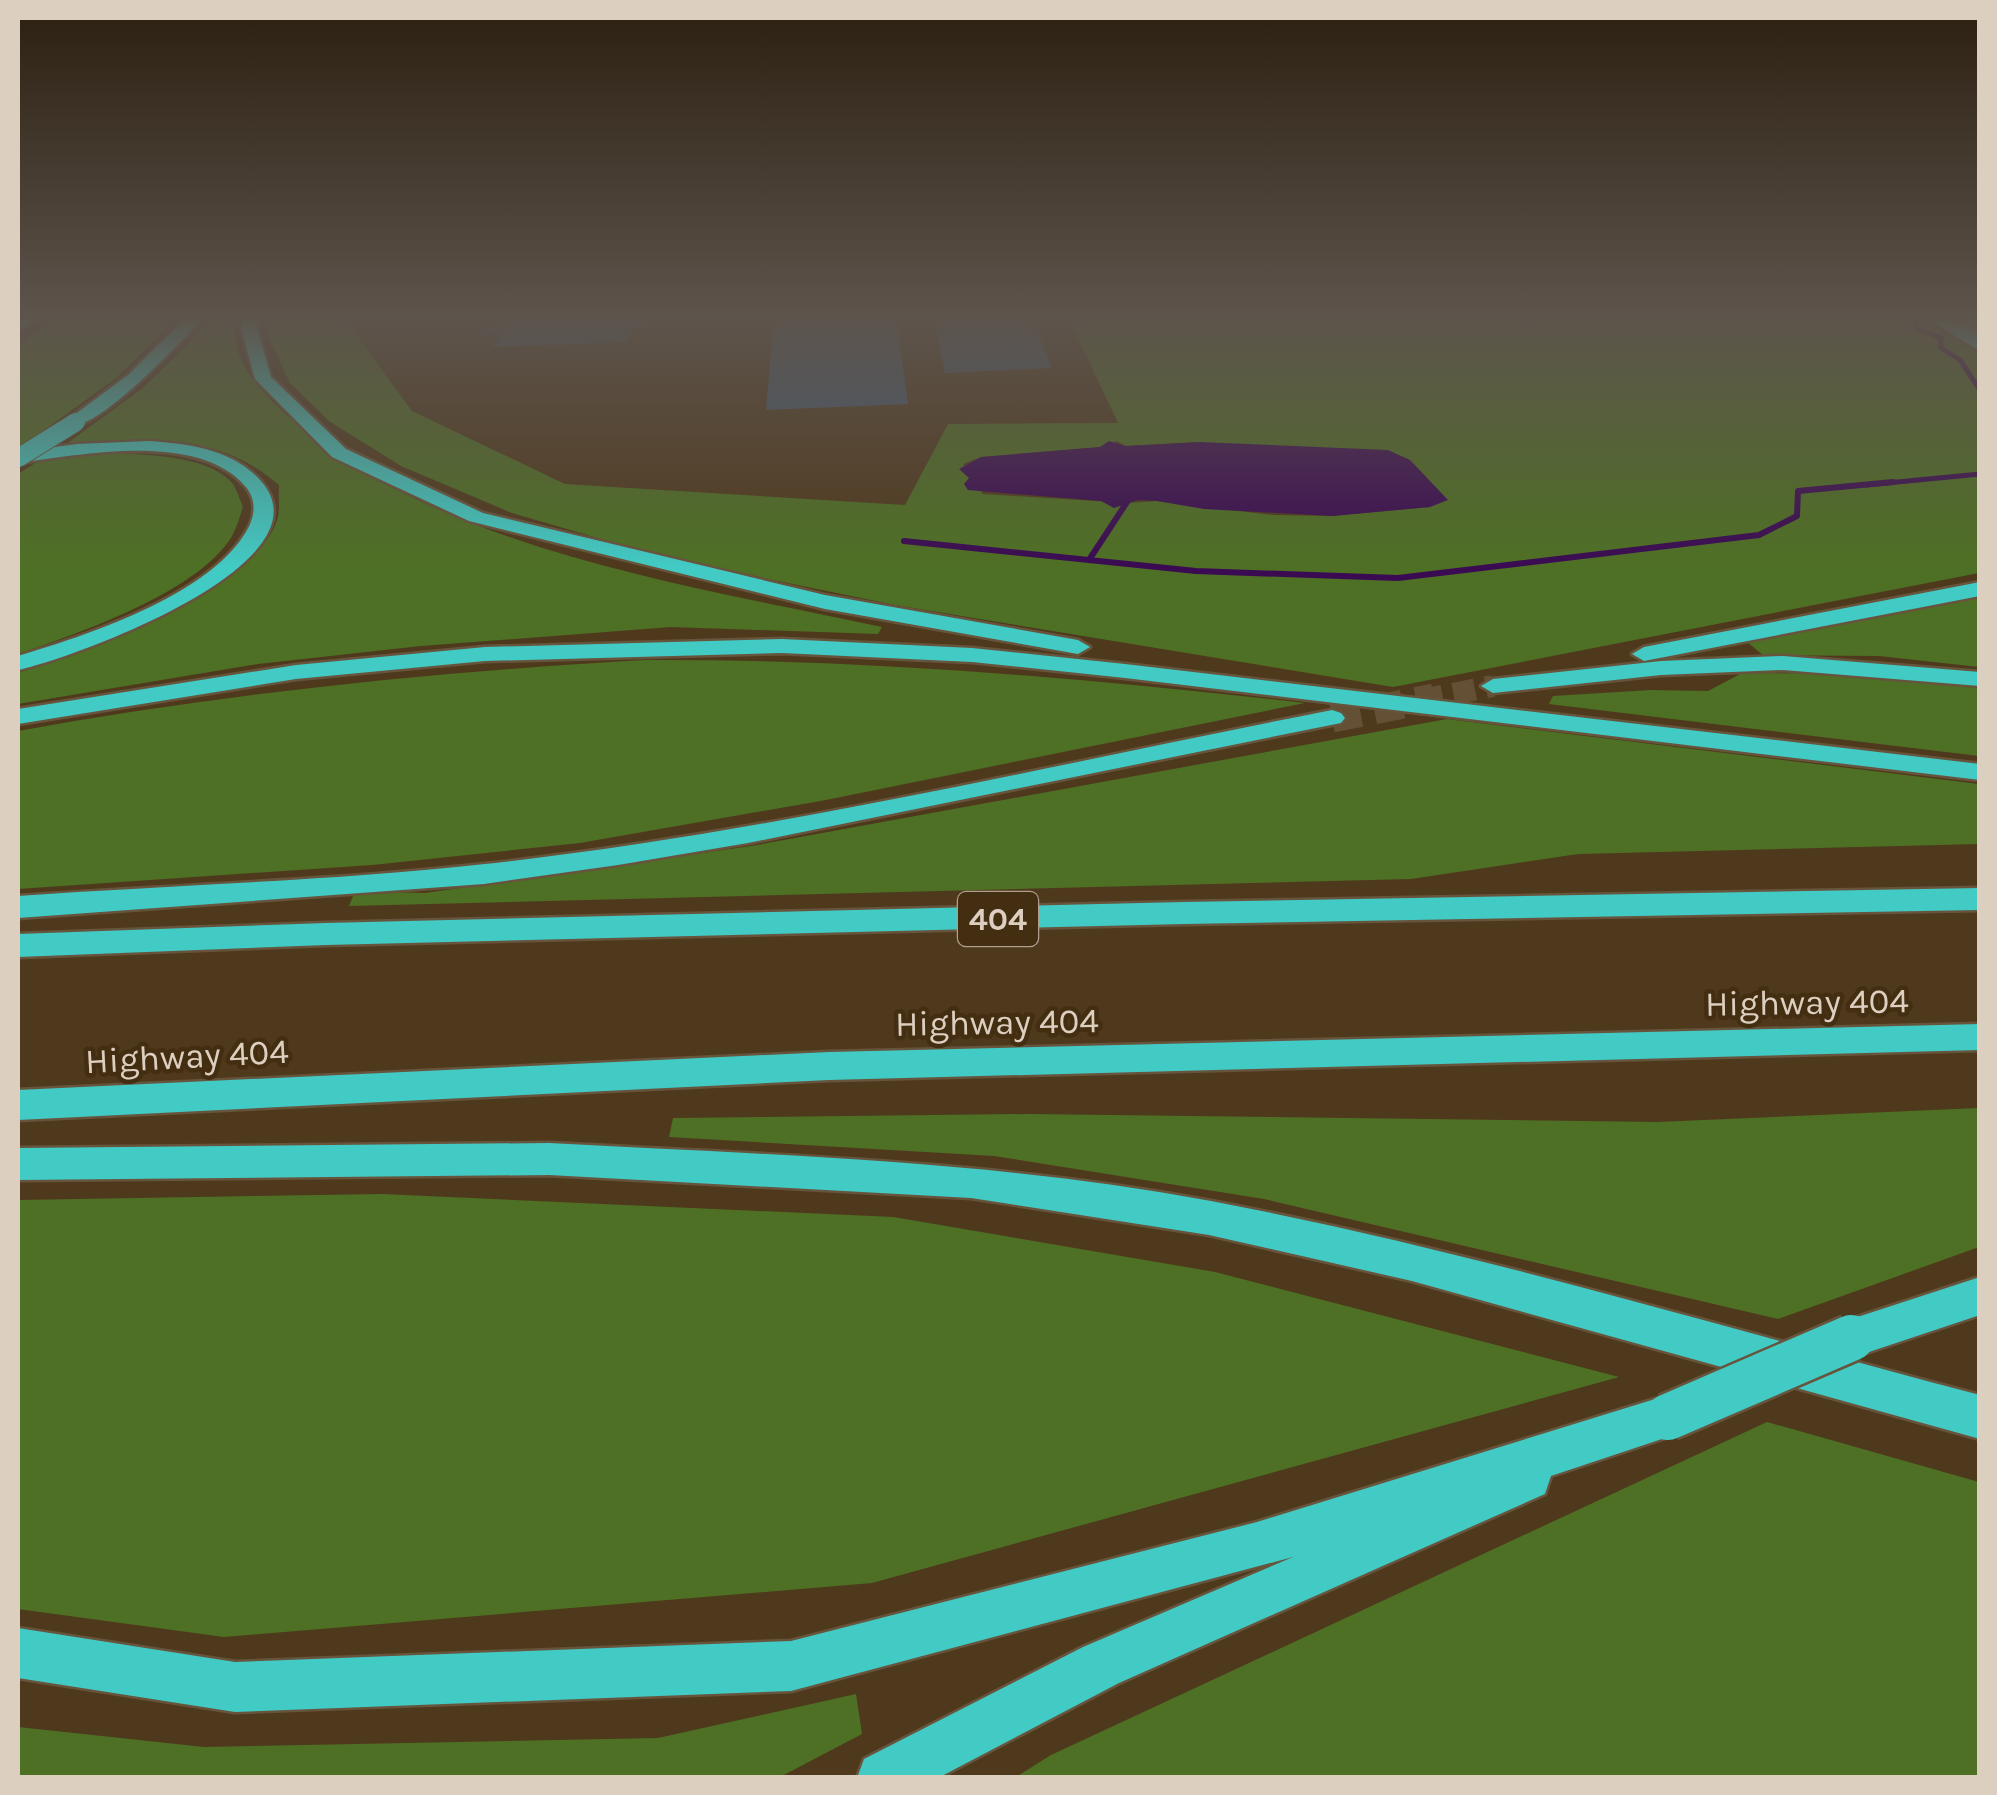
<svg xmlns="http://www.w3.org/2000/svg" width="1997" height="1795" font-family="Karla,sans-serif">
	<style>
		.green { fill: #4e7024; fill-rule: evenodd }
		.water { fill: #3a0b53 }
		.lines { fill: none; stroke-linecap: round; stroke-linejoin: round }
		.stream-far1 { stroke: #3a0b53; stroke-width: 5 }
		.stream { stroke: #3a0b53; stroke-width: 6 }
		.building { fill: #415a75 }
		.motorway-tunnel-far1 { stroke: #645035; stroke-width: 22; stroke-dasharray: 22 11; stroke-linecap: butt }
		.motorway-tunnel { stroke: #645035; stroke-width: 29; stroke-dasharray: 29 14; stroke-linecap: butt }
		.service-casing { stroke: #67543c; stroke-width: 5 }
		.primary-casing { stroke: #67543c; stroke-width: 5 }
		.motorway-casing { stroke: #67543c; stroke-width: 5 }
		.service { fill: #886f52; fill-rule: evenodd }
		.primary { fill: #5ea696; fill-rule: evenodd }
		.motorway { fill: #42cac4; fill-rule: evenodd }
		.motorway-bridge-far1-casing { stroke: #67543c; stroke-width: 20; stroke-linecap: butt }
		.motorway-bridge-casing { stroke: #67543c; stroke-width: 51; stroke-linecap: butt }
		.motorway-bridge-far1 { stroke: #42cac4; stroke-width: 18 }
		.motorway-bridge { stroke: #42cac4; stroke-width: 46 }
		.labels { text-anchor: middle; stroke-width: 9; stroke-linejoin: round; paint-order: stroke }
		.shield { fill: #442e12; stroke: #af9f8c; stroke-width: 2.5 }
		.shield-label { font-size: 32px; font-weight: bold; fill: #ddcfc0 }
		.street-label { font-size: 35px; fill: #ddcfc0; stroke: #442e12 }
	</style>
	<rect width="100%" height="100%" fill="#4f391d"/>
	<!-- green -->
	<path class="green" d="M62 316H179L115 379 18 449V345Z
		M216 316H235C229 360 259 390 289 417 437 549 692 586 882 627L878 634 671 627 421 646 258 664 18 704V673C84 652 258 591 278 517 280 507 278 495 279 485 215 430 145 438 65 445L144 387Z
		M269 316H355L348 324 412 411 565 484 905 505 948 424 1118 423 1068 316H1917L1979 354V573L1393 687 895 605 666 558 512 513 401 466 329 421 290 383 267 333ZM1117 441 1126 446 1200 442 1430 507 1332 516 1273 515 1157 501 1127 503 983 494 963 464 981 457 1101 447Z
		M77 453C117 454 206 450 233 484 237 490 240 500 243 507 240 516 237 527 232 536 199 592 77 634 18 654V474L45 457Z
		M1979 595V667L1879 656 1763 655 1747 642Z
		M645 660C866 659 1085 678 1305 703L826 800 580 843 372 865 18 889V731C226 693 434 672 645 660Z
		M1742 673 1866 674 1979 685V756L1549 704 1553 696 1651 690 1708 691Z
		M1447 719 1979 784V844L1578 854 1411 879 349 906 355 891 425 893 751 846Z
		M1979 1108V1247L1778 1319 1264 1199 994 1156 669 1137 673 1118 1028 1114 1657 1122Z
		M382 1194 893 1217 1215 1272 1619 1377 872 1583 224 1637 18 1609V1200Z
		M1767 1422 1979 1482V1777H1016L1051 1755Z
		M856 1694 862 1734 780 1777H18V1727L204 1747 658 1738Z"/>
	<!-- water -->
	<path class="water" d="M1109 441 1126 446 1200 442 1388 450 1410 460 1448 500 1430 507 1332 516 1204 509 1157 501 1138 500 1114 508 1101 501 968 490 964 484 969 478 959 469 981 457 1100 447Z"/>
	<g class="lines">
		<!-- stream-far1 -->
		<path class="stream-far1" d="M1915 322 1917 329 1941 338V348L1960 360 1980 390
			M1866 485 1980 474"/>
		<!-- stream -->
		<path class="stream" d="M904 541 1196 571 1398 578 1759 535 1797 516 1798 491 1893 482
			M1089 560 1129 499"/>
	</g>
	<!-- building -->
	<path class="building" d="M504 316H637L635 321H645L643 327H632L627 342 493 347 501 334H481L485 328 498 327Z
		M788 316H896L908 404 766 410 773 328 787 324Z
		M934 316H1032L1052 368 945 373Z"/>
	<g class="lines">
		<!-- motorway-tunnel-far1 -->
		<path class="motorway-tunnel-far1" d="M1421 700 1493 686"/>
		<!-- motorway-tunnel -->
		<path class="motorway-tunnel" d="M1332 718 1434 698"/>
		<defs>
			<path id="service" d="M1954 316H1962L1980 324V329Z"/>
			<path id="primary" d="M1935 316H1950L1980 331V340Z"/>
			<path id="motorway" d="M24 316H42L18 330V320Z
				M188 316H204C184 340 98 430 70 426V418L128 375Z
				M243 316H258L257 328 271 377 346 449 483 513 825 595 1078 640 1090 647 1078 654 825 609 469 521 332 457 255 379 241 328Z
				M1923 316H1941L1980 339V351Z
				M149 441C190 444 232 449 261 481 334 564 70 659 18 670V656C85 636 204 597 244 535 255 519 258 501 245 486 197 431 81 455 18 463V452L77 444Z
				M1980 582V596L1644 661 1632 654 1644 647Z
				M782 639 972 648 1125 664 1980 764V780L1125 678 972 662 782 653 485 661 296 679 18 724V709L296 665 485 647Z
				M1783 656 1980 672V686L1783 670 1661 675 1493 693 1481 686 1493 679 1661 661Z
				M1332 710 1341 713 1345 718 1341 723 748 843 618 865 484 884 18 918V896C173 885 330 881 485 864 769 833 1052 765 1332 710Z
				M1980 888V910L1184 924 326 945 18 957V934L326 923 1184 902Z
				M1980 1024V1050L829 1080 18 1120V1090L829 1052Z
				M549 1143C770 1155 992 1160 1211 1201 1470 1250 1725 1328 1980 1395V1439L1412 1281 1209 1235 971 1198 549 1175 18 1180V1148Z
				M1980 1277V1315L1851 1358 1836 1352 1830 1338 1836 1324Z
				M1668 1395 1683 1402 1690 1417 1683 1432 1551 1476 1545 1494 1119 1683 938 1778H857L864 1759 1083 1647 1293 1557 791 1691 235 1712 18 1678V1628L235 1662 791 1641 1257 1522Z"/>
		</defs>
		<!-- service casing -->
		<use href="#service" class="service-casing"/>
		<!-- primary casing -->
		<use href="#primary" class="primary-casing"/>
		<!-- motorway casing -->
		<use href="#motorway" class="motorway-casing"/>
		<!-- service -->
		<use href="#service" class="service"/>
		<!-- primary -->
		<use href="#primary" class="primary"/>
		<!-- motorway -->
		<use href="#motorway" class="motorway"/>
		<defs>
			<path id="motorway-bridge-far1" d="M18 458 76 422"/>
			<path id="motorway-bridge" d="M1668 1417 1851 1338"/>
		</defs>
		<!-- motorway-bridge-far1 casing -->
		<use href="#motorway-bridge-far1" class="motorway-bridge-far1-casing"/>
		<!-- motorway-bridge casing -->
		<use href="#motorway-bridge" class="motorway-bridge-casing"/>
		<!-- motorway-bridge-far1 -->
		<use href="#motorway-bridge-far1" class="motorway-bridge-far1"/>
		<!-- motorway-bridge -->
		<use href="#motorway-bridge" class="motorway-bridge"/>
	</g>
	<!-- sky -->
	<linearGradient id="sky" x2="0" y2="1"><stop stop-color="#2b1f10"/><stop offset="0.56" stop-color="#5d544c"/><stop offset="1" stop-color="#5d544c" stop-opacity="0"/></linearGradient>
	<rect width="1997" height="567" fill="url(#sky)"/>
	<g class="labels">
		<!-- shield labels -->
		<rect class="shield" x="958" y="892" width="80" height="54" rx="8"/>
		<g class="shield-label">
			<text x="998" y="930">404</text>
		</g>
		<!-- street labels -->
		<g class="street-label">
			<text transform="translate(1807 1002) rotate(-1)" y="12">Highway 404</text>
			<text transform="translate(997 1022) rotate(-1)" y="12">Highway 404</text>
			<text transform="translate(187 1056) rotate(-3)" y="12">Highway 404</text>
		</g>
	</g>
	<!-- border -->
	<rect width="1997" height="1795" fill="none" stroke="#ddcfc0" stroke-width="40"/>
</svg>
